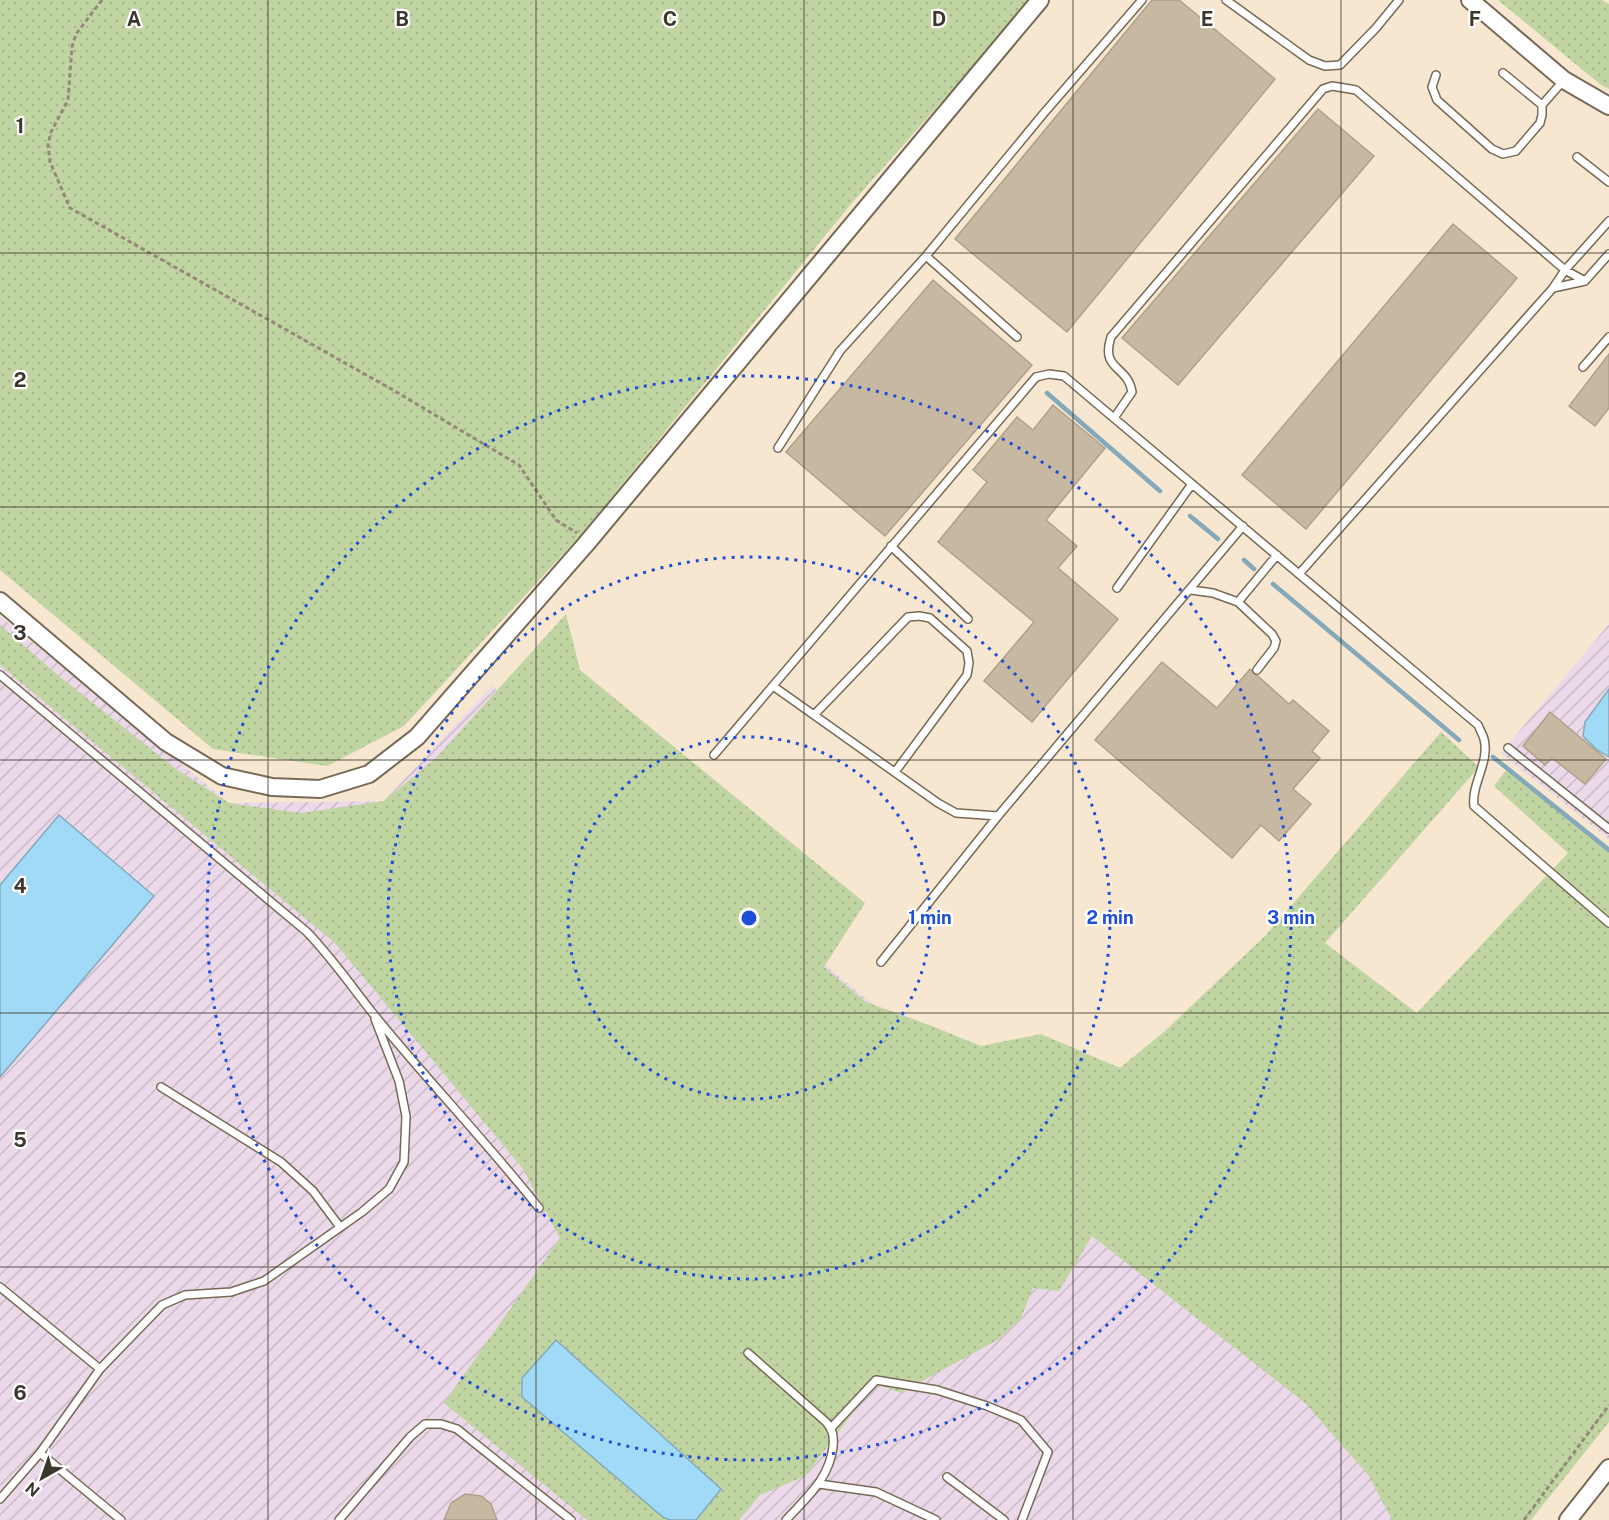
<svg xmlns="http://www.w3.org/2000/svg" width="1609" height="1520" font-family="'Public Sans',sans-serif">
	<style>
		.industrial { fill: url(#industrial-furrows) }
		.grass { fill: url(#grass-dots) }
		.water { fill: #a1daf7; stroke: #83a9ba; stroke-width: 1.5 }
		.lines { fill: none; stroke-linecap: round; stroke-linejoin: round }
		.stream { stroke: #83a9ba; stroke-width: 4.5 }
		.building { fill: #c7b8a2; stroke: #afa08a; stroke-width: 1.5 }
		.service-casing { stroke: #776955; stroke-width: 10 }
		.tertiary-casing { stroke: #776955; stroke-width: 20 }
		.path { stroke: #938879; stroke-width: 3; stroke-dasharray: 4.5 3; stroke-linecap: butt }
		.service { stroke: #fff; stroke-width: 7 }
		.tertiary { stroke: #fff; stroke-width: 16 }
		.grid { fill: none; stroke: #3c362d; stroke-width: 1.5; stroke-opacity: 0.55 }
		.ring { fill: none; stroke: #1d4ed8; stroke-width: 3; stroke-dasharray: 3 6 }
		.grid-label { font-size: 20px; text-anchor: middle; font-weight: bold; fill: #3c362d; stroke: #fff; stroke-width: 4.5; stroke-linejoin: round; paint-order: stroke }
		.centre { fill: #1d4ed8; stroke: #fff; stroke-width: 3 }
		.ring-label { font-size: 18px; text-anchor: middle; font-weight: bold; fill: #1d4ed8; stroke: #fff; stroke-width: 4.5; stroke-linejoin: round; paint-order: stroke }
	</style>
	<defs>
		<pattern id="industrial-furrows" width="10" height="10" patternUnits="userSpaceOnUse" patternTransform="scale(1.5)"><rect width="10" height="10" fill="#ebd9e9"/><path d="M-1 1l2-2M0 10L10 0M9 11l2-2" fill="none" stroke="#cabbc8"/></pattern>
		<pattern id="grass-dots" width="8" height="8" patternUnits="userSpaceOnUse" patternTransform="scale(1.5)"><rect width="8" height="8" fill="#c1d5a2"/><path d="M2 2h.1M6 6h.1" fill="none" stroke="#a7b78c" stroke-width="1.8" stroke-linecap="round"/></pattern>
	</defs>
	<rect width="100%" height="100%" fill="#f7e7d0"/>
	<!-- industrial -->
	<path class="industrial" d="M0 616 229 803 384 801 492 686 1489 1520H0Z
		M1609 624V839L1501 753Z"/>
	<!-- grass -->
	<path class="grass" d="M0 0H1032L851 204 580 536 404 726 327 766 213 749 0 570Z
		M1498 0H1602L1609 4V89L1601 85Z
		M566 614 580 670 865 903 824 967 866 1002 932 1026 981 1046 1041 1034 1120 1068 1166 1030 1265 936 1441 732 1479 767 1325 943 1417 1013 1568 853 1494 786 1507 769 1609 850V1422L1531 1520H1392L1369 1476 1305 1403 1092 1236 1059 1291 1033 1288 1020 1320 999 1339 901 1393 875 1384 805 1476 760 1495 739 1520H587L444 1403 560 1238 523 1169 335 943 0 665V625L59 676 176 769 229 803 301 813 384 801 437 757Z"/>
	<!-- water -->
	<path class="water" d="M1609 689V757L1597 750 1583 736 1585 722Z
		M59 815 154 896 0 1077V885Z
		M556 1340 721 1489 696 1520H671L664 1518 522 1397V1378Z"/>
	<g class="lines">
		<!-- stream -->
		<path class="stream" d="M1047 393 1160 491
			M1190 516 1218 539
			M1244 560 1254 569
			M1273 584 1459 740
			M1493 757 1609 850"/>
	</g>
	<!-- building -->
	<path class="building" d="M1152 0H1179L1275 79 1067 332 955 239Z
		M1318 109 1374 156 1178 385 1122 338Z
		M1453 224 1517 278 1306 529 1242 475Z
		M933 280 1032 365 885 536 786 452Z
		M1609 354V408L1595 426 1569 406Z
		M1053 405 1105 448 1046 520 1077 546 1058 568 1118 619 1032 722 984 681 1034 622 938 542 987 482 973 470 1017 417 1033 430Z
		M1162 662 1217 708 1250 669 1289 704 1293 700 1329 731 1312 751 1320 758 1293 789 1311 804 1279 841 1261 825 1232 858 1095 740Z
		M1550 712 1606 759 1585 784 1552 758 1545 765 1523 746Z
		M465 1494 481 1496 491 1504 497 1520H444L451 1503Z"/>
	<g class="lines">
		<defs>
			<path id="service" d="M1226 0 1309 60 1325 66 1340 65 1376 28 1399 0
				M1503 73 1542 105
				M1436 75 1432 87 1437 100 1492 149 1503 154 1516 151 1540 123 1542 115V105L1564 80
				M1577 157 1609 182
				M926 256 1017 337
				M1553 288 1585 281 1609 254
				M1583 367 1609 337
				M1114 418 1132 392C1128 365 1100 371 1111 337L1323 89 1332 86 1356 90 1565 270 1585 281
				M778 448 840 351 926 256 1044 113 1142 0
				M891 546 968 619
				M1299 574 1553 288 1565 270 1609 221
				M1117 588 1192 484
				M1191 590 1213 593 1238 602
				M1257 670 1274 648 1276 641 1272 634 1238 602 1277 555
				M0 675 307 932C331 957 350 984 371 1011 425 1078 485 1140 539 1208
				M773 686 938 803 956 813 998 816
				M814 715 908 617 919 616 930 618 967 651 969 663 967 675 895 772
				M1508 748 1609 829
				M714 755 1036 377 1049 374 1064 376 1478 725C1480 730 1483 735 1484 739 1490 762 1471 784 1474 806L1609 923
				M881 962 998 816 1243 526
				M161 1087 281 1162 313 1191 340 1227
				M0 1287 100 1369
				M748 1353 826 1422C833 1430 834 1436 833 1447 829 1479 807 1497 786 1520
				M831 1428 876 1380 937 1390 987 1406 1021 1420 1048 1452 1022 1520
				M40 1453 121 1520
				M947 1477 1004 1520
				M819 1484 876 1492 936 1520
				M0 1499 40 1453 100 1369 162 1305 185 1295 231 1292 264 1281 362 1212 389 1189 404 1162 406 1116 399 1081 375 1019
				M339 1520 410 1437 425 1424H441L457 1429 571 1520"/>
			<path id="tertiary" d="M1470 0 1564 80 1609 106
				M0 601 166 742 222 776 272 787 320 789 369 774 417 737 586 544 1040 0
				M1568 1520 1609 1468"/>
		</defs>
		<!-- service casing -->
		<use href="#service" class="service-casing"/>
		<!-- tertiary casing -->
		<use href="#tertiary" class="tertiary-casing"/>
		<!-- path -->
		<path class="path" d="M102 0 76 34 72 47 68 100 51 132 48 145 50 162 70 208 393 390 519 465 556 520 577 533
			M1524 1520 1609 1405"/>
		<!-- service -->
		<use href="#service" class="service"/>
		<!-- tertiary -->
		<use href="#tertiary" class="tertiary"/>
	</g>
	<!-- grid -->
	<path class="grid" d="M268 0V1520M536 0V1520M804 0V1520M1073 0V1520M1341 0V1520M0 253H1609M0 507H1609M0 760H1609M0 1013H1609M0 1267H1609"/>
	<!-- distance rings -->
	<g class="ring">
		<circle cx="749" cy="918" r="181"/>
		<circle cx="749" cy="918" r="361"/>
		<circle cx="749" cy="918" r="542"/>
	</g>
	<g class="grid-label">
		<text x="134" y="26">A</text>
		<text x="402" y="26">B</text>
		<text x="670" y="26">C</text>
		<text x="939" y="26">D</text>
		<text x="1207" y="26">E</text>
		<text x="1475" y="26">F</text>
		<text x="20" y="133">1</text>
		<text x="20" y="387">2</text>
		<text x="20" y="640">3</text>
		<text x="20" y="893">4</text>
		<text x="20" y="1147">5</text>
		<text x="20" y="1400">6</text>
	</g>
	<circle cx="749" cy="918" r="9" class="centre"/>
	<g class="ring-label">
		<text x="930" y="924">1 min</text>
		<text x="1110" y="924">2 min</text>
		<text x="1291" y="924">3 min</text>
	</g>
	<!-- north arrow -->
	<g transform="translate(42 1478) rotate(220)" stroke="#ffffff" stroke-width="4.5" paint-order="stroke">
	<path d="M0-4.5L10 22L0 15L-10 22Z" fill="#3c362d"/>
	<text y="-9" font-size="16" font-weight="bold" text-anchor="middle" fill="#3c362d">N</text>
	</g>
</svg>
